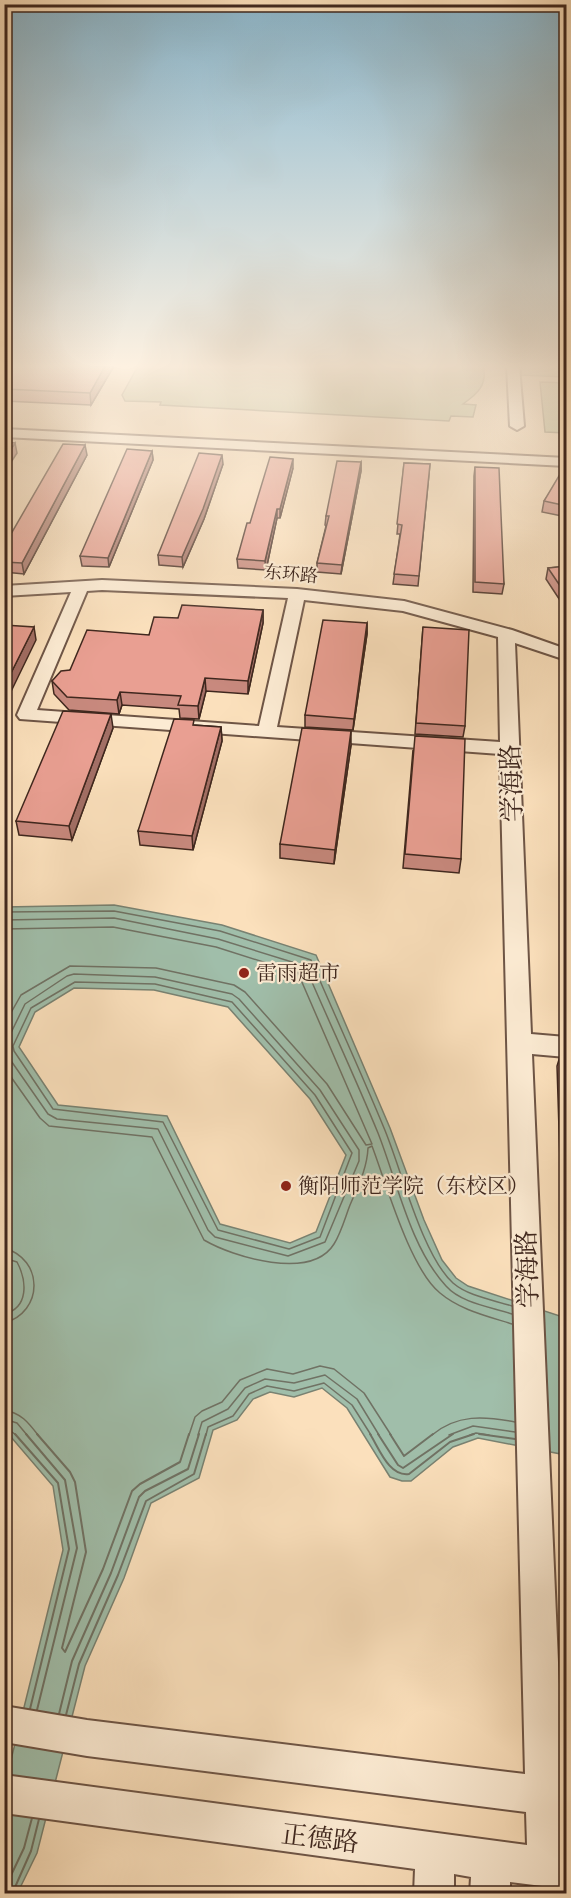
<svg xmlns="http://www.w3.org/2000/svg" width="571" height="1898" font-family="'Sorts Mill Goudy','Noto Serif SC',serif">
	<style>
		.green { fill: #b8c396; stroke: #7c755a; stroke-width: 1.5 }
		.water { fill: #a0beaa; stroke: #798272; stroke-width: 1.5; fill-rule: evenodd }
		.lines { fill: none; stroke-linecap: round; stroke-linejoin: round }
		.shore-far1 { stroke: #707264; stroke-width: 1.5 }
		.shore { stroke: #707264; stroke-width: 2 }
		.minor-casing { stroke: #6e5546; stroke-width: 4 }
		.minor { fill: #fcebd3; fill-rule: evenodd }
		.wall { fill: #c8897e; stroke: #3f271e; stroke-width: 1.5 }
		.shaded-wall { fill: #a36f66; stroke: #3f271e; stroke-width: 1.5 }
		.building { fill: #e99f92; stroke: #3f271e; stroke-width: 1.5 }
		.poi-dot { fill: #8f2418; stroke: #fcebd3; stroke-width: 2 }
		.labels { text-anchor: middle; stroke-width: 4.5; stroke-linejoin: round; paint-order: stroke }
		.far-street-label { font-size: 18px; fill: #3f271e; stroke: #fcebd3 }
		.poi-label { font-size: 21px; fill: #3f271e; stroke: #fcebd3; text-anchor: start }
		.near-street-label { font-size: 26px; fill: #3f271e; stroke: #fcebd3 }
	</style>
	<rect width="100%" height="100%" fill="#fbe0bc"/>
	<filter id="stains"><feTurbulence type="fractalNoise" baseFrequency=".00333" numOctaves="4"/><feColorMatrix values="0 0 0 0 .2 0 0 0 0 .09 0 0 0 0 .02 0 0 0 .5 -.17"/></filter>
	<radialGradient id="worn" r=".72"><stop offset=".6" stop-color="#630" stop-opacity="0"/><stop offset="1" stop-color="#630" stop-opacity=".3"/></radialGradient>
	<!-- green -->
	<path class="green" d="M138 366H483C488 385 477 394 463 404L476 405 473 417 451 416 449 421 160 405 161 402 125 401 122 395Z
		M521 366H566V377L521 375Z
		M540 382 566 383V433L545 432Z"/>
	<!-- water -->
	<path class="water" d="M114 905 222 925 316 955 390 1128 424 1220 442 1260 456 1278 468 1286 566 1318V1455L478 1438 453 1447 411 1481H402L390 1477 347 1408 322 1388 294 1397 270 1392 253 1399 237 1420 213 1430 199 1478 151 1503 124 1578 85 1666 37 1853 17 1894 5 1893V1784L63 1550 53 1486 5 1430 4 1315 11 1280 4 1266V907ZM74 988 154 990 228 1007 310 1099 346 1155 316 1232 290 1243 220 1224 167 1116 58 1105 19 1047 35 1012Z"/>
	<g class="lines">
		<!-- shore-far1 -->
		<path class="shore-far1" d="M4 912 114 911 220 931 311 960C335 1016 361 1072 384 1128 401 1168 422 1255 453 1283 468 1296 493 1300 512 1306
			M4 920 114 918 218 939 305 966C329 1022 355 1077 378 1133 397 1181 410 1247 446 1286 461 1303 491 1307 512 1314
			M4 929 113 927 216 947 298 973 372 1144 366 1145 327 1084 245 992 234 985 156 968 70 966 21 995 4 1025
			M74 974 155 977 232 994 239 999 320 1090 359 1150V1161L325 1242 288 1256 215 1237 208 1230 158 1129 57 1119 48 1114 7 1055 6 1043 25 1004 67 976Z
			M75 982 155 984 232 1002 315 1095 352 1153 320 1237 289 1249 218 1230 163 1122 53 1109 14 1051 13 1046 31 1008Z
			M4 1067 40 1118 49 1126 152 1137 204 1240C233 1257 311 1281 334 1244 341 1233 345 1218 350 1205 358 1186 367 1169 368 1148L372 1146C386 1183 410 1269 440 1293 460 1310 487 1316 512 1324
			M4 1248C44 1259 44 1312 4 1323
			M4 1258 17 1262C27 1281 29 1308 4 1314
			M4 1410C21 1413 28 1422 38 1435
			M4 1419 17 1423 27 1435
			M4 1426 16 1435
			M189 1435 195 1417 202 1411 222 1402 240 1380 267 1369 293 1374 320 1366 334 1369 364 1393 391 1435
			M198 1435 202 1422 228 1409 245 1388 265 1379 294 1383 325 1375 357 1399 379 1435
			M206 1435 208 1427 233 1416 249 1394 267 1386 294 1391 324 1383 352 1405 371 1435
			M432 1435C457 1414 484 1416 515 1422
			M449 1435 473 1426 515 1432
			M470 1435 476 1433 489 1435"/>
		<!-- shore -->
		<path class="shore" d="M15 1434 58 1483 69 1549 30 1709
			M26 1434 65 1480 77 1548 37 1710
			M37 1434 70 1472 75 1482 86 1552 62 1648 65 1652 103 1569 132 1491 140 1484 180 1462 189 1434
			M370 1434C379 1448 389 1477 409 1474L450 1442 474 1434
			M378 1434 398 1465 403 1468 453 1434
			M390 1434 404 1456 433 1434
			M479 1434 515 1439
			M59 1714 72 1661 111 1573 139 1497 145 1491 188 1469 199 1434
			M66 1715 79 1664 118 1575 146 1501 194 1474 206 1434
			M4 1890 24 1848 32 1818
			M12 1894 31 1851 39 1819"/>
		<defs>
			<path id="minor" d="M507 366H519L524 426 517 430 510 426Z
				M4 429 566 458V466L4 437Z
				M102 580 297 589 404 601 512 630 566 649V660L515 643 531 1034 566 1037V1057L532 1054 563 1779H566V1817H564L566 1889 510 1882V1894H470L471 1877 454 1874V1894H414L415 1869 4 1813V1775L527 1845 526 1812 87 1756 4 1742V1706L87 1720 525 1774 500 754 20 719 17 715 71 592 4 596V586ZM102 590 288 598 259 726 37 710 87 591ZM304 600 403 611 498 637 500 742 277 727Z"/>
		</defs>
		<!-- minor casing -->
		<use href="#minor" class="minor-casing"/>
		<!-- minor -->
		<use href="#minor" class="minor"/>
	</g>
	<!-- wall -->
	<path class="wall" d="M4 366H114L91 405 4 401Z
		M152 451 153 460 109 567 82 566 80 556Z
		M87 455 24 574 4 572V546Z
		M361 462V471L341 574 317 572V563L326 526 325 525 326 516Z
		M404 463 430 464 418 586 393 584 400 534H397Z
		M223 464 204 519 183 567 159 565 158 555Z
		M475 467 504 584 502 594 473 592 474 476Z
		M293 468 280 518H277L266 570 238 568 237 559 250 523Z
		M567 470V517L542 512 544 501Z
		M567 566V611L546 579 548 568Z
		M263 610V623L248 694 206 691 199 719 180 718 179 709 122 705 119 714 69 710 54 694 52 681 70 670 149 635 178 618Z
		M367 623V634L353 730 305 727V715Z
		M423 627 465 726 463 737 415 734Z
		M194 725 221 727 222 741 193 850 140 845 138 831Z
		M113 728 72 840 19 835 16 821Z
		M351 745 334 864 280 858V844Z
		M413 750 461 859 459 873 403 868Z
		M565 868H567V1003L561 882Z
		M561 1053H567V1256H563L557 1066Z"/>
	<!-- shaded-wall -->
	<path class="shaded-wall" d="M105 366H114L91 405 90 393Z
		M15 443 17 453 4 473V460Z
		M85 445 87 455 24 574 22 563Z
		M152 451 153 460 109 567 108 558Z
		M222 455 223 464 204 519 183 567 182 557Z
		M293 459V468L280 518V509Z
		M361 462V471L341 574 342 565Z
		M277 509V518L266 570 265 561Z
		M263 610V623L248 694V681Z
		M367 623V634L353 730 354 719Z
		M34 627 36 640 4 706V687Z
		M205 678 206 691 199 719 198 706Z
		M120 692 122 705 119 714 117 700Z
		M111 714 113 728 72 840 69 826Z
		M221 727 222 741 193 850 192 836Z
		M351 731V745L334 864 335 850Z"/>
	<!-- building -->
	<path class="building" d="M4 366H105L90 393 4 389Z
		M4 442 15 443 4 460Z
		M63 444 85 445 22 563 4 562V546Z
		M127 449 152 451 108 558 80 556Z
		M199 453 222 455 203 509 182 557 158 555Z
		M270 457 293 459 280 509H277L265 561 237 559 247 523H250Z
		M337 461 361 462 342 565 317 563 329 516H326Z
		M404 463 430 464 419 576 394 574 402 525 397 524Z
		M475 467 499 468 504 584 475 582Z
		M563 469 567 470V506L544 501Z
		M567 566V596L548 568Z
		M182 605 263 610 248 681 205 678 198 706 178 705 181 696 120 692 117 700 67 697 52 681 61 671 70 670 87 630 149 635 154 617 178 618Z
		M323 620 367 623 354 719 305 715Z
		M4 625 34 627 4 687Z
		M423 627 469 630 465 726 416 723Z
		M63 711 111 714 69 826 16 821Z
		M174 719 194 720 193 725 221 727 192 836 138 831Z
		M302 728 351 731 335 850 280 844Z
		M415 736 465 739 461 859 405 854Z
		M565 868H567V906Z
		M561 1053H567V1193Z"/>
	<!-- sky -->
	<linearGradient id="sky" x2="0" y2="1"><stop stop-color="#8bb8cf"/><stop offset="0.58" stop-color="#fdf1e1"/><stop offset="1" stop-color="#fdf1e1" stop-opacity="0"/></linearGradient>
	<rect width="571" height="632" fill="url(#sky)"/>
	<!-- markers -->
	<g class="poi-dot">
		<circle cx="244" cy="973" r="6"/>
		<circle cx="286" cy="1186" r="6"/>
	</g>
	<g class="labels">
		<!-- far-street labels -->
		<g class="far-street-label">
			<text transform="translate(291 574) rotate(5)" y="6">东环路</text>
		</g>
		<!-- poi labels -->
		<g class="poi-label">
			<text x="256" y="980">雷雨超市</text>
			<text x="298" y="1193">衡阳师范学院（东校区）</text>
		</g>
		<!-- near-street labels -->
		<g class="near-street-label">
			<text transform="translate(511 783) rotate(-92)" y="9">学海路</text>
			<text transform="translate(527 1269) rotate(-92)" y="9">学海路</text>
			<text transform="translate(320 1838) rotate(7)" y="9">正德路</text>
		</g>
	</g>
	<!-- margin -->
	<rect width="571" height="1898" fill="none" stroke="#fbe0bc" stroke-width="24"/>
	<rect x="6" y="6" width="559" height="1886" fill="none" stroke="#3f271e" stroke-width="3"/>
	<rect x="12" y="12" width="547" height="1874" fill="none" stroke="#3f271e" stroke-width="1.5"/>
	<rect width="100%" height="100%" filter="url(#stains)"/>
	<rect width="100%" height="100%" fill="url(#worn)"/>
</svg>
